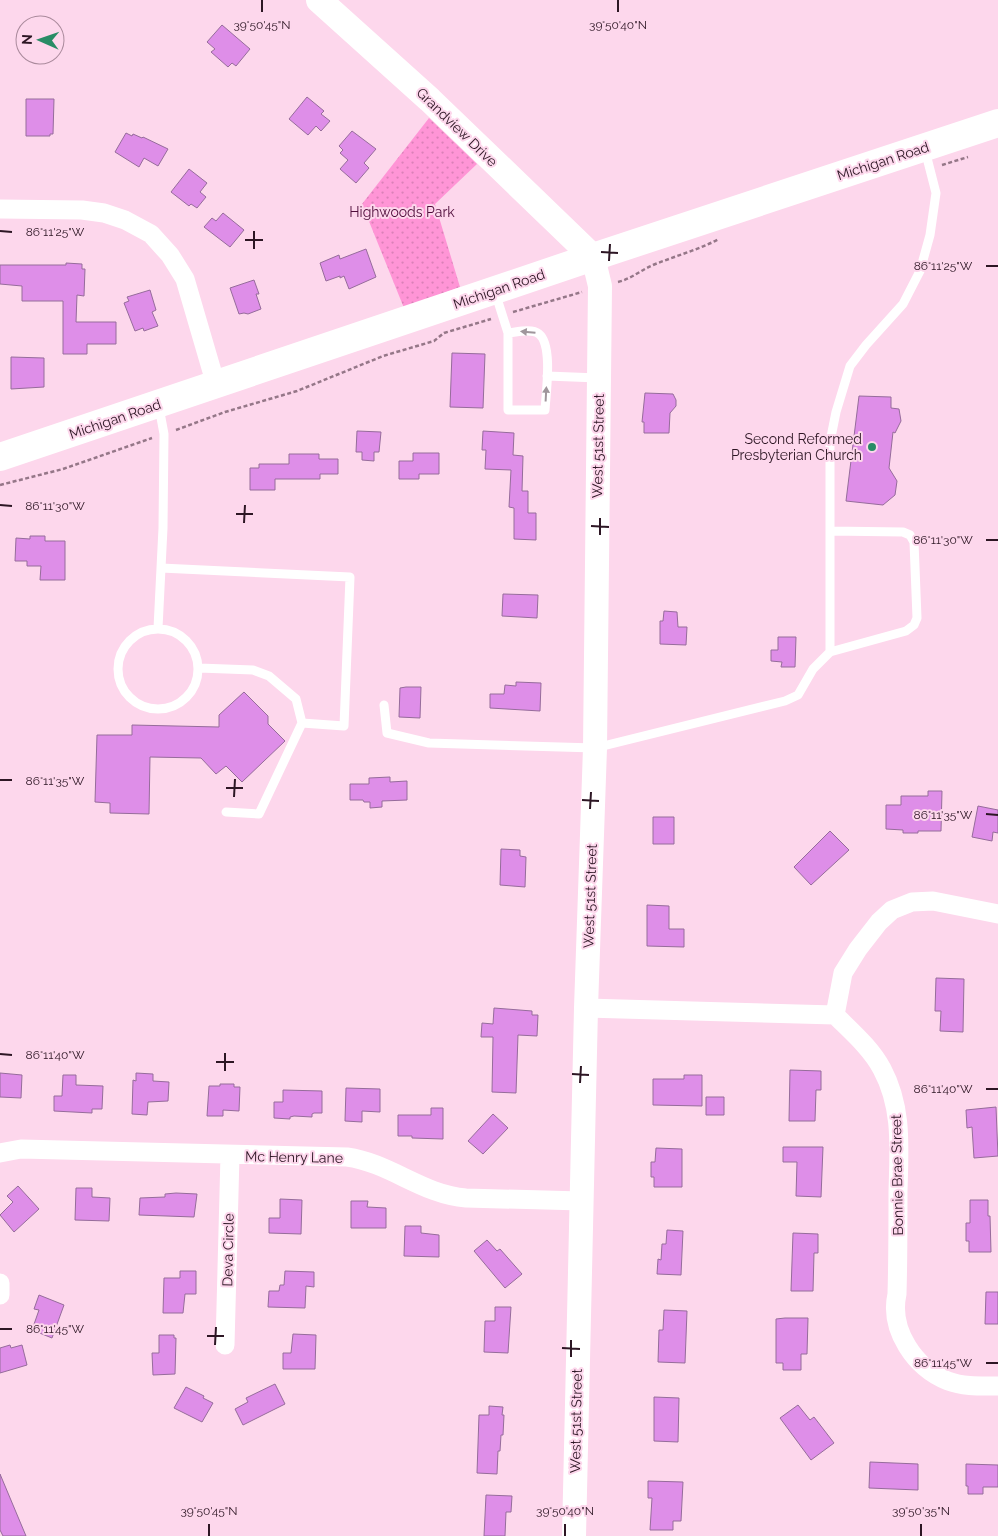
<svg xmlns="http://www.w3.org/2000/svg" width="998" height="1536" font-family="Raleway,sans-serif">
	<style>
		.park { fill: url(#park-dots) }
		.building { fill: #de8ee8; stroke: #966c9b }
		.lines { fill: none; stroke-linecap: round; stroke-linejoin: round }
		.path { stroke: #957788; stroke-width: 2.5; stroke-dasharray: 4 2.5; stroke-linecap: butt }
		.service { stroke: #fff; stroke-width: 9 }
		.minor { stroke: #fff; stroke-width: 19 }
		.tertiary { stroke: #fff; stroke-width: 24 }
		.secondary { stroke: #fff; stroke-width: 26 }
		.primary { stroke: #fff; stroke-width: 28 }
		.oneway { fill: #a0969c }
		.ticks { fill: none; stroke: #2d1624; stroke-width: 2 }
		.poi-dot { fill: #298c66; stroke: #fdd7ec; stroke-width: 2 }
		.labels { text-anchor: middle; stroke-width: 4; stroke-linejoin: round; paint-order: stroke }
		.street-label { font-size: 14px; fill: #2d1624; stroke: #fdd7ec }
		.park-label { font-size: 14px; fill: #4e0c3a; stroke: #fdd7ec }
		.poi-label { font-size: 14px; fill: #2d1624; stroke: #fdd7ec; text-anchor: end }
		.ticks-label { font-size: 12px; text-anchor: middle; fill: #2d1624; stroke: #fdd7ec; stroke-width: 4; stroke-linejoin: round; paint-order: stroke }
	</style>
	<defs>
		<pattern id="park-dots" width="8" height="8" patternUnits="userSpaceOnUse" patternTransform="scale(1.25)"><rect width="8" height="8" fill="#ff95d6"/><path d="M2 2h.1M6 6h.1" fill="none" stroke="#db80b8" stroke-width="1.8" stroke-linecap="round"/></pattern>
	</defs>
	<rect width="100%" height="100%" fill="#fdd7ec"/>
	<!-- park -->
	<path class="park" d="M429 118 477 164 435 204 460 287 404 308 362 204Z"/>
	<!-- building -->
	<path class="building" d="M222 25 250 49 236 66 232 63 228 67 211 52 215 49 207 42Z
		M307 97 324 111 321 114 330 121 321 131 316 126 308 135 289 119Z
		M26 99H54L53 134H50V136H26Z
		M352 131 376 149 364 163 369 168 356 183 340 169 348 160 340 153 343 150 339 146Z
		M126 133 132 136 133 134 142 138 143 137 168 149 158 166 144 158 139 167 115 152Z
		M189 169 207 183 200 192 206 197 197 208 191 204 189 206 171 192Z
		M223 213 244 230 230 247 204 227 212 218 216 221Z
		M366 249 376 277 349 289 344 276 340 278V276L326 281 320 263 339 255 340 259Z
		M66 263 82 264V269H85L84 296 77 295 76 322H116V344H87V354H63V301H22V286L0 284V265H66Z
		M254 280 259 294H256L261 309 248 314 244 313 239 314 230 288Z
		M150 290 156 310 152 312 158 326 144 331 143 328 135 331 124 303 129 301 127 297Z
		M452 353 485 354 483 408 450 407Z
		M11 357 44 358V387L11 389Z
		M645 393 673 394 676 400V406L670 413 669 433H644V422H642Z
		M859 396 891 397V408L899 409 901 421 895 433 893 432 889 468 897 481 895 495 883 505 846 501Z
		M357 431 381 432 379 452H374V461L362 460V452H356Z
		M483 431 514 433 513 455 523 456 522 491H528V513H536V540L514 539V508L509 507 511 470 485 469 486 450H482Z
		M413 453H439V474H419V479H399V461H413Z
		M289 454H319V459H338V474H320V479H275V490H250V468H259V464H289Z
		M30 536H45V541H65V580H40L41 566H27V561H15L16 538 30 539Z
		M503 594 538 595 537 618 502 616Z
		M664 611 677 612 678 627H687L686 645 660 644V621H663Z
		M778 637H796L795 667H781L782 662 771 661V650H778Z
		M516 682 541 683 540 711 490 708V694H504L505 685 516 686Z
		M406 687H421L420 718 399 717 400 688Z
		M244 692 268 716V724L285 741 242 782 226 766 216 774 201 758 150 757 149 814 110 813V803L95 802 97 735H132V725L219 727V715Z
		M390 777V782L407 781V800L382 801V807L370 808V802H364L363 800H350V784H369V778Z
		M928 791H942L941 831H918V833H903V830L886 829V805H901V796H928Z
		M978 806 998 810V833L993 832 992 841 972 837Z
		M653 817H674V844H653Z
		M830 831 849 850 811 885 794 867Z
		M501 849 520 850V856L526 857 525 887 500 885Z
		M647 905 669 906V929H684V947L647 946Z
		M936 978 964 979 963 1032 940 1031 941 1011H935Z
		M494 1008 532 1011V1015H538L537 1036 518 1035 516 1093 492 1092 493 1037H481L482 1023 493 1024Z
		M790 1070 821 1071V1090H816L815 1121H789Z
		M0 1073 22 1075 21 1098 0 1097Z
		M136 1073 153 1074V1081L169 1082 168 1101 148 1102 147 1115 132 1114 133 1080 136 1081Z
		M63 1075H76V1085L103 1086 102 1109H92V1113L54 1111V1096H62Z
		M684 1075H702V1106L653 1105V1079H684Z
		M220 1084H234V1087H240L239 1111 223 1110V1116H207L209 1086H220Z
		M346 1088 380 1089V1112L362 1111V1122L345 1121Z
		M283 1090 322 1091V1113H314L312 1114V1117L294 1116 290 1117V1119L274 1118V1102H283Z
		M706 1097H724V1115H706Z
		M996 1107 998 1156 974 1158 972 1127 967 1128 966 1110Z
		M431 1108H443V1139L412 1138V1136H398V1115H431Z
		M493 1114 508 1128 483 1154 468 1141Z
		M783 1147H823L821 1197 796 1196 797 1162H783Z
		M656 1148 682 1149V1187H654V1177H651V1162H655Z
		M18 1186 39 1209 14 1232 0 1215 13 1202 7 1196Z
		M76 1188H92V1197L110 1198 109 1221 75 1220Z
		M176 1193 197 1194 194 1217 139 1215 140 1198 165 1197V1194Z
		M280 1199 302 1200 301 1234 269 1233V1218H280Z
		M970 1200H988V1216H990L991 1252H969V1241H966V1223H970Z
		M351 1201H368L367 1207 386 1208V1228H351Z
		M405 1226H421V1233L439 1235V1257L404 1256Z
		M667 1230 683 1231 681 1275 657 1274 658 1259 661 1260 662 1244H666Z
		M793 1233 818 1234V1253H814L813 1291H791Z
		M487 1240 497 1251 500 1249 522 1274 505 1288 474 1251Z
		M180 1271H196V1294H185L183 1313H163L164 1278H180Z
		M285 1271 314 1272V1287L306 1286 305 1308 268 1307 269 1291H279L280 1285H284Z
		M986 1292H998V1324H985Z
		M39 1295 64 1305 52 1338 32 1330 39 1310 34 1309Z
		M495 1307H511L508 1353 484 1352 485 1321H495Z
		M664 1310 687 1311 685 1363 658 1362 659 1330H663Z
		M785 1318H808L807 1354H801V1370H783V1363H776V1319Z
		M293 1334 316 1335 315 1369H283V1353H291Z
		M159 1335H174V1338H176L175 1374 153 1375 152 1353H159Z
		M10 1345 11 1348 22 1345 27 1365 0 1373V1348Z
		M275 1384 285 1404 243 1425 235 1409 248 1402 246 1398Z
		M186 1387 204 1396 203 1398 213 1403 202 1422 174 1408Z
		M654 1397 679 1398 678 1442 654 1441Z
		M798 1405 810 1420 814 1417 834 1443 811 1460 780 1418Z
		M489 1406 503 1407 502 1415H504L503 1435H501L500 1451H498L497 1474 477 1473 479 1415H489Z
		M870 1462 918 1464V1490L869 1488Z
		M966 1464 998 1465V1487H983V1494H968V1486H966Z
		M0 1474 26 1536H3L0 1530Z
		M648 1481 683 1482 681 1521H673V1530H650L652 1498H648Z
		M486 1495 512 1496 511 1512H506L505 1536H484Z"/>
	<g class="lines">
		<!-- path -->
		<path class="path" d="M942 165 968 157
			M618 282C631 279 641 270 653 265 675 256 698 250 719 239
			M513 312 582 292
			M176 430 225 412 297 391 383 356 434 341 444 333 491 319
			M0 485 63 469 152 438"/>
		<!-- service -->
		<path class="service" d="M495 292 508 333V410H545C546 393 553 345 539 334 532 328 517 332 508 333
			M547 376 598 378
			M161 568 350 577 344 726 302 723 296 699 269 676 253 670 199 668
			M158 628 163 528 164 434 159 407
			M118 669a40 40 0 1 1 80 0a40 40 0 1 1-80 0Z
			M830 652 906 631 914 625 917 618 914 542 910 535 903 532 830 531
			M384 705 387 733 429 743 595 748 785 701 798 695 813 669 830 652V442L836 412 850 366 866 345 903 304 920 271 930 235 936 193 925 150
			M226 812 259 814 302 723"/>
		<!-- minor -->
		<path class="minor" d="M0 209 82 210 104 213 125 220 151 234 170 255 185 279 216 385
			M586 1008 835 1015C851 1031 871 1048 882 1069 903 1108 899 1149 898 1192 898 1226 898 1260 897 1294 889 1330 915 1368 948 1381 964 1387 981 1386 998 1386
			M835 1015 843 973 858 949 879 922 892 910 912 902 933 901 998 914
			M0 1153 21 1149 347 1157C390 1163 423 1195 466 1198L582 1201
			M0 1283V1295
			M225 1345 230 1155"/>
		<!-- tertiary -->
		<path class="tertiary" d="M574 1536 586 1008 595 748 600 286 593 257"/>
		<!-- secondary -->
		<path class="secondary" d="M319 0 430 100 593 257"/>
		<!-- primary -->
		<path class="primary" d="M0 457 593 257 998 123"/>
	</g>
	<!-- one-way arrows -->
	<defs><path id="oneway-solid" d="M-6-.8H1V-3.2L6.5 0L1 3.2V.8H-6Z" transform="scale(1.25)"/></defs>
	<g class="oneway">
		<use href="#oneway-solid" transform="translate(528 332) rotate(-175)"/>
		<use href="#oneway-solid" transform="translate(546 394) rotate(-87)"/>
	</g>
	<!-- ticks -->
	<path class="ticks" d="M262 12V0M618 12V0M0 231 12 232M245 240H263M254 249V231M601 252 618 253M609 261 610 244M986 266H998M0 505 12 506M236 514H253M244 523 245 505M591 526 609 527M600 535V518M986 540H998M0 780H12M226 788H243M234 797 235 779M582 800 599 801M590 809 591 792M986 814 998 815M0 1054 12 1055M216 1062H234M225 1071V1053M572 1074 589 1075M580 1083 581 1066M986 1089H998M0 1329H12M207 1336H224M215 1345 216 1327M562 1348 580 1349M571 1357V1340M986 1363H998M209 1536V1524M565 1536V1524M921 1536V1524"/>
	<!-- markers -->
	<circle class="poi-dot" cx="872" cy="447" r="5"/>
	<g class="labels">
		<!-- street labels -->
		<g class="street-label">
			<text transform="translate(457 127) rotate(44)" y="5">Grandview Drive</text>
			<text transform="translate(883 161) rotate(-18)" y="5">Michigan Road</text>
			<text transform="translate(499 289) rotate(-19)" y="5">Michigan Road</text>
			<text transform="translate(115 419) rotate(-19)" y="5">Michigan Road</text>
			<text transform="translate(598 446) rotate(-89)" y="5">West 51st Street</text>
			<text transform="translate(590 896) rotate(-88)" y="5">West 51st Street</text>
			<text transform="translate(294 1157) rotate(1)" y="5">Mc Henry Lane</text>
			<text transform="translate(897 1175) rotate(-91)" y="5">Bonnie Brae Street</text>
			<text transform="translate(228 1250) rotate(-89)" y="5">Deva Circle</text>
			<text transform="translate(576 1421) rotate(-89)" y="5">West 51st Street</text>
		</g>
		<!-- park labels -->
		<g class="park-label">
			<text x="402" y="217">Highwoods Park</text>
		</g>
		<!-- poi labels -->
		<g class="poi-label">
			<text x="862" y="444">Second Reformed<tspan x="862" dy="16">Presbyterian Church</tspan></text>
		</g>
	</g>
	<g class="ticks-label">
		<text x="262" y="29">39°50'45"N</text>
		<text x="618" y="29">39°50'40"N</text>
		<text x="55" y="236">86°11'25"W</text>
		<text x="943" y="270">86°11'25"W</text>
		<text x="55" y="510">86°11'30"W</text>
		<text x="943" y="544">86°11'30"W</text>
		<text x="55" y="785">86°11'35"W</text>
		<text x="943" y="819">86°11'35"W</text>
		<text x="55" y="1059">86°11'40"W</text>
		<text x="943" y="1093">86°11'40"W</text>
		<text x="55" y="1333">86°11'45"W</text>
		<text x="943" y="1367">86°11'45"W</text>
		<text x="209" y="1515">39°50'45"N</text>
		<text x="565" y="1515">39°50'40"N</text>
		<text x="921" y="1515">39°50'35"N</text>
	</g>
	<!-- north arrow -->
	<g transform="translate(40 40) rotate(272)"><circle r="24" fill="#fdd7ec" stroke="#aa8a9c"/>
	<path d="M0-4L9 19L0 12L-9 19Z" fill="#298c66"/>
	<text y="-8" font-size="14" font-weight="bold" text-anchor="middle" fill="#2d1624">N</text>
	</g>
</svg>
